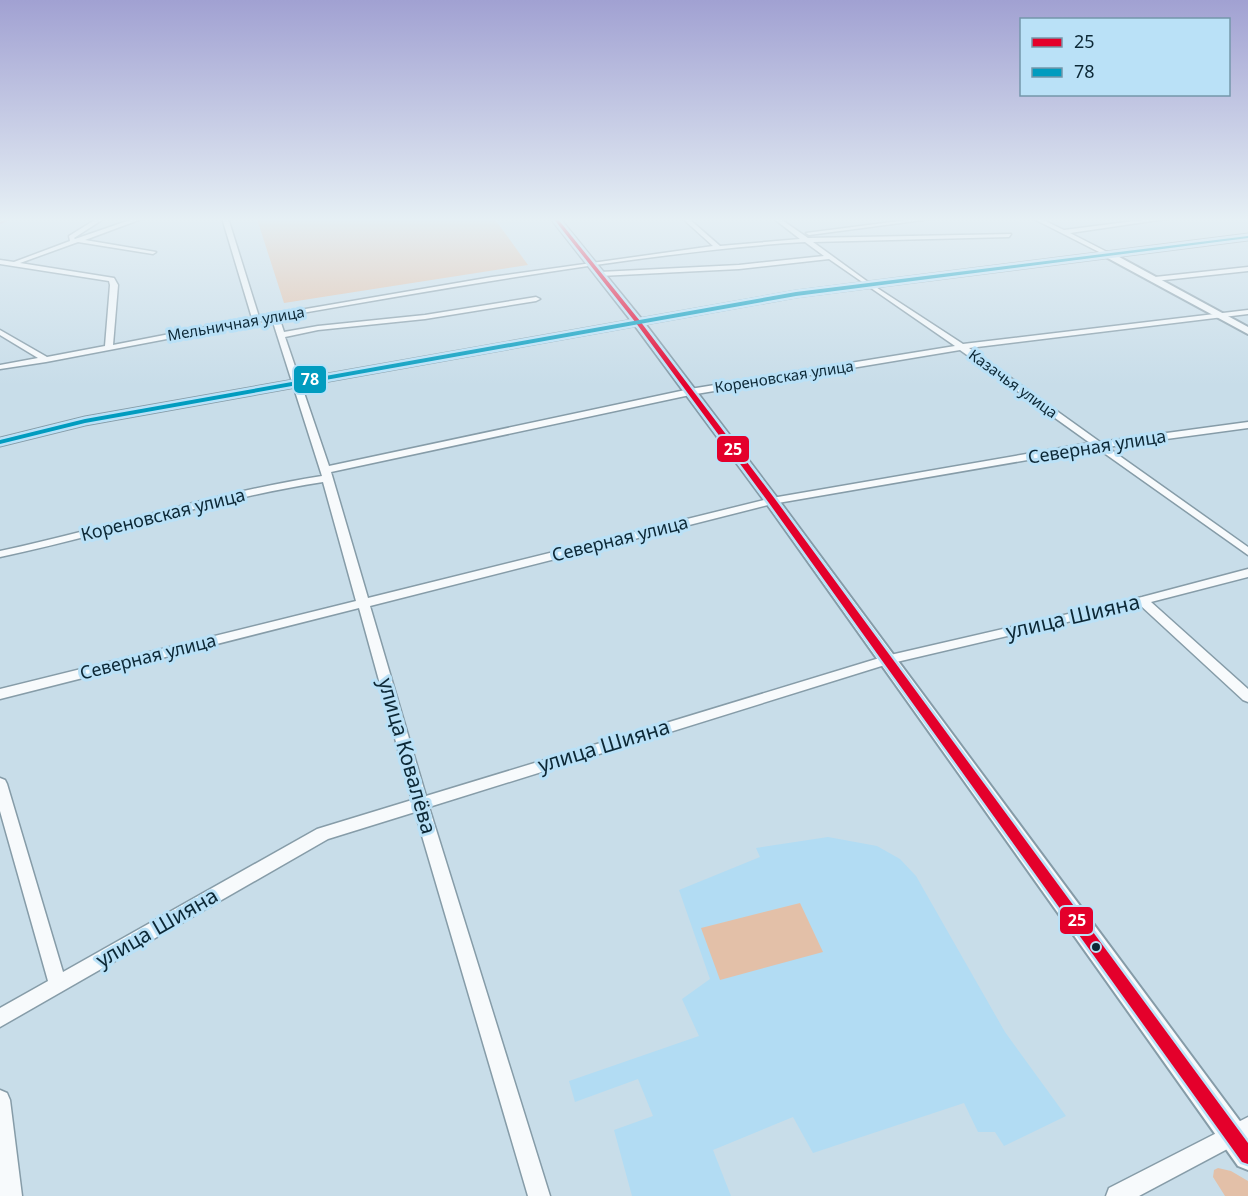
<svg xmlns="http://www.w3.org/2000/svg" width="1248" height="1196" font-family="'Noto Sans',sans-serif">
	<style>
		.built { fill: #b2dcf3 }
		.green { fill: #e3c0a8 }
		.lines { fill: none; stroke-linecap: round; stroke-linejoin: round }
		.stream { stroke: #d785b2; stroke-width: 2 }
		.street-casing { stroke: #869ca8; stroke-width: 3 }
		.secondary-casing { stroke: #869ca8; stroke-width: 4 }
		.primary-casing { stroke: #869ca8; stroke-width: 3 }
		.street { fill: #f7fafc; fill-rule: evenodd }
		.secondary { fill: #f7fafc; fill-rule: evenodd }
		.primary { fill: #f7fafc; fill-rule: evenodd }
		.bus-1-casing { stroke: #bae1f7; stroke-width: 5 }
		.bus-2-casing { stroke: #bae1f7; stroke-width: 5 }
		.bus-1 { fill: #e4002b; fill-rule: evenodd }
		.bus-2 { fill: #019cbf; fill-rule: evenodd }
		.bus-dot { fill: #0c2836; stroke: #bae1f7; stroke-width: 2 }
		.labels { text-anchor: middle; stroke-width: 6; stroke-linejoin: round; paint-order: stroke }
		.far-street-label { font-size: 15px; fill: #0c2836; stroke: #bae1f7 }
		.street-label { font-size: 18px; fill: #0c2836; stroke: #bae1f7 }
		.near-street-label { font-size: 21px; fill: #0c2836; stroke: #bae1f7 }
		.line-badge { stroke: #bae1f7; stroke-width: 2 }
		.badge-label { font-size: 16px; text-anchor: middle; font-weight: bold; fill: #fff }
	</style>
	<rect width="100%" height="100%" fill="#c8dde9"/>
	<!-- built -->
	<path class="built" d="M828 837 877 846 900 859 916 876 1005 1032 1066 1116 1004 1146 995 1132H978L964 1103 813 1153 793 1117 713 1150 731 1196H632L614 1130 653 1116 638 1079 575 1102 569 1081 699 1036 682 999 710 979 679 890 760 857 756 848Z"/>
	<!-- green -->
	<path class="green" d="M494 218 528 265 284 303 257 219Z
		M800 903 823 952 720 980 701 928Z
		M1218 1168 1231 1171 1248 1181V1196H1225L1213 1177 1214 1170Z"/>
	<g class="lines">
		<!-- stream -->
		<path class="stream" d="M0 223 12 218"/>
		<defs>
			<path id="street" d="M98 218H105L74 238 75 239 136 218H144L85 240 156 252 153 254 78 242 20 263 114 278 118 285 113 345 252 318 222 218H228L259 317 492 277 713 246 682 218H688L720 246 800 239 773 218H779L808 238 1011 234 1009 237 813 242 868 282 963 344 1248 310V314L969 348 1100 442 1248 422V428L1107 447 1248 547V555L1097 448 772 504 370 606 426 796 886 656 1142 597 1248 569V577L1151 602 1248 689V702L1243 700 1140 605 888 664 429 807 550 1196H528L415 812 328 839 0 1027V1008L48 981 0 811V778L5 780 7 784 63 972 317 829 412 800 359 608 0 699V689L356 601 323 482C214 499 108 534 0 557V551C108 528 213 493 322 476L272 319 46 362 0 369V365L38 358 0 335V330L47 357 105 346 110 285 109 281 0 264V260L14 262 70 241 69 236ZM805 242 824 256 739 265 600 272 597 274 600 276 739 269 829 259 955 346 690 389 329 466 285 337 318 330 425 319 536 301 540 299 536 297 425 315 318 326 284 332 279 317C382 299 485 281 588 266 660 256 733 246 805 242ZM960 350 1090 443 772 498 368 598 331 472 690 395Z
				M923 218H938L809 235 806 233Z
				M1032 218H1039L1064 230 1158 218H1172L1070 233 1109 253V255L1107 256Z
				M1248 267V271L1155 281 1152 279 1155 277Z
				M0 1090 7 1093 10 1100 22 1196H0Z
				M1248 1117V1138L1139 1196H1106L1109 1188Z"/>
			<path id="secondary" d="M551 218H559L642 320 777 498 1248 1132V1170L1238 1166 767 504 634 324Z
				M1104 252H1110L1248 327V334L1104 256Z"/>
			<path id="primary" d="M1248 234V240L796 297 85 425 0 446V438L85 417 796 291Z"/>
		</defs>
		<!-- street casing -->
		<use href="#street" class="street-casing"/>
		<!-- secondary casing -->
		<use href="#secondary" class="secondary-casing"/>
		<!-- primary casing -->
		<use href="#primary" class="primary-casing"/>
		<!-- street -->
		<use href="#street" class="street"/>
		<!-- secondary -->
		<use href="#secondary" class="secondary"/>
		<!-- primary -->
		<use href="#primary" class="primary"/>
		<defs>
			<path id="bus-1" d="M553 218H557L640 321 775 499 1248 1143V1164L1242 1162 769 503 636 323Z"/>
			<path id="bus-2" d="M1248 236V238L796 296 85 423 0 444V440L85 419 796 292Z"/>
		</defs>
		<!-- bus-1 casing -->
		<use href="#bus-1" class="bus-1-casing"/>
		<!-- bus-2 casing -->
		<use href="#bus-2" class="bus-2-casing"/>
		<!-- bus-1 -->
		<use href="#bus-1" class="bus-1"/>
		<!-- bus-2 -->
		<use href="#bus-2" class="bus-2"/>
	</g>
	<!-- sky -->
	<linearGradient id="sky" x2="0" y2="1"><stop stop-color="#a1a1d2"/><stop offset="0.57" stop-color="#e6f0f5"/><stop offset="1" stop-color="#e6f0f5" stop-opacity="0"/></linearGradient>
	<rect width="1248" height="385" fill="url(#sky)"/>
	<!-- markers -->
	<circle class="bus-dot" cx="1096" cy="947" r="5"/>
	<g class="labels">
		<!-- far-street labels -->
		<g class="far-street-label">
			<text transform="translate(236 324) rotate(-10)" y="5">Мельничная улица</text>
			<text transform="translate(784 377) rotate(-9)" y="5">Кореновская улица</text>
			<text transform="translate(1013 384) rotate(36)" y="5">Казачья улица</text>
		</g>
		<!-- street labels -->
		<g class="street-label">
			<text transform="translate(1097 447) rotate(-9)" y="6">Северная улица</text>
			<text transform="translate(163 515) rotate(-14)" y="6">Кореновская улица</text>
			<text transform="translate(620 539) rotate(-14)" y="6">Северная улица</text>
			<text transform="translate(148 657) rotate(-14)" y="6">Северная улица</text>
		</g>
		<!-- near-street labels -->
		<g class="near-street-label">
			<text transform="translate(1073 617) rotate(-13)" y="7">улица Шияна</text>
			<text transform="translate(604 746) rotate(-17)" y="7">улица Шияна</text>
			<text transform="translate(407 756) rotate(74)" y="7">улица Ковалёва</text>
			<text transform="translate(157 928) rotate(-30)" y="7">улица Шияна</text>
		</g>
	</g>
	<g class="line-badge">
		<rect x="293" y="365" width="34" height="29" rx="6" fill="#019cbf"/>
		<rect x="716" y="435" width="34" height="28" rx="6" fill="#e4002b"/>
		<rect x="1059" y="906" width="35" height="29" rx="6" fill="#e4002b"/>
	</g>
	<g class="badge-label">
		<text x="310" y="385">78</text>
		<text x="733" y="455">25</text>
		<text x="1077" y="926">25</text>
	</g>
	<!-- legend -->
	<rect x="1020" y="18" width="210" height="78" fill="#bae1f7" stroke="#7497aa" stroke-width="1.5"/>
	<rect x="1032" y="38" width="30" height="9" fill="#e4002b" stroke="#7497aa" stroke-width="1.5"/>
	<text x="1074" y="48" font-size="18" fill="#0c2836">25</text>
	<rect x="1032" y="68" width="30" height="9" fill="#019cbf" stroke="#7497aa" stroke-width="1.5"/>
	<text x="1074" y="78" font-size="18" fill="#0c2836">78</text>
</svg>
